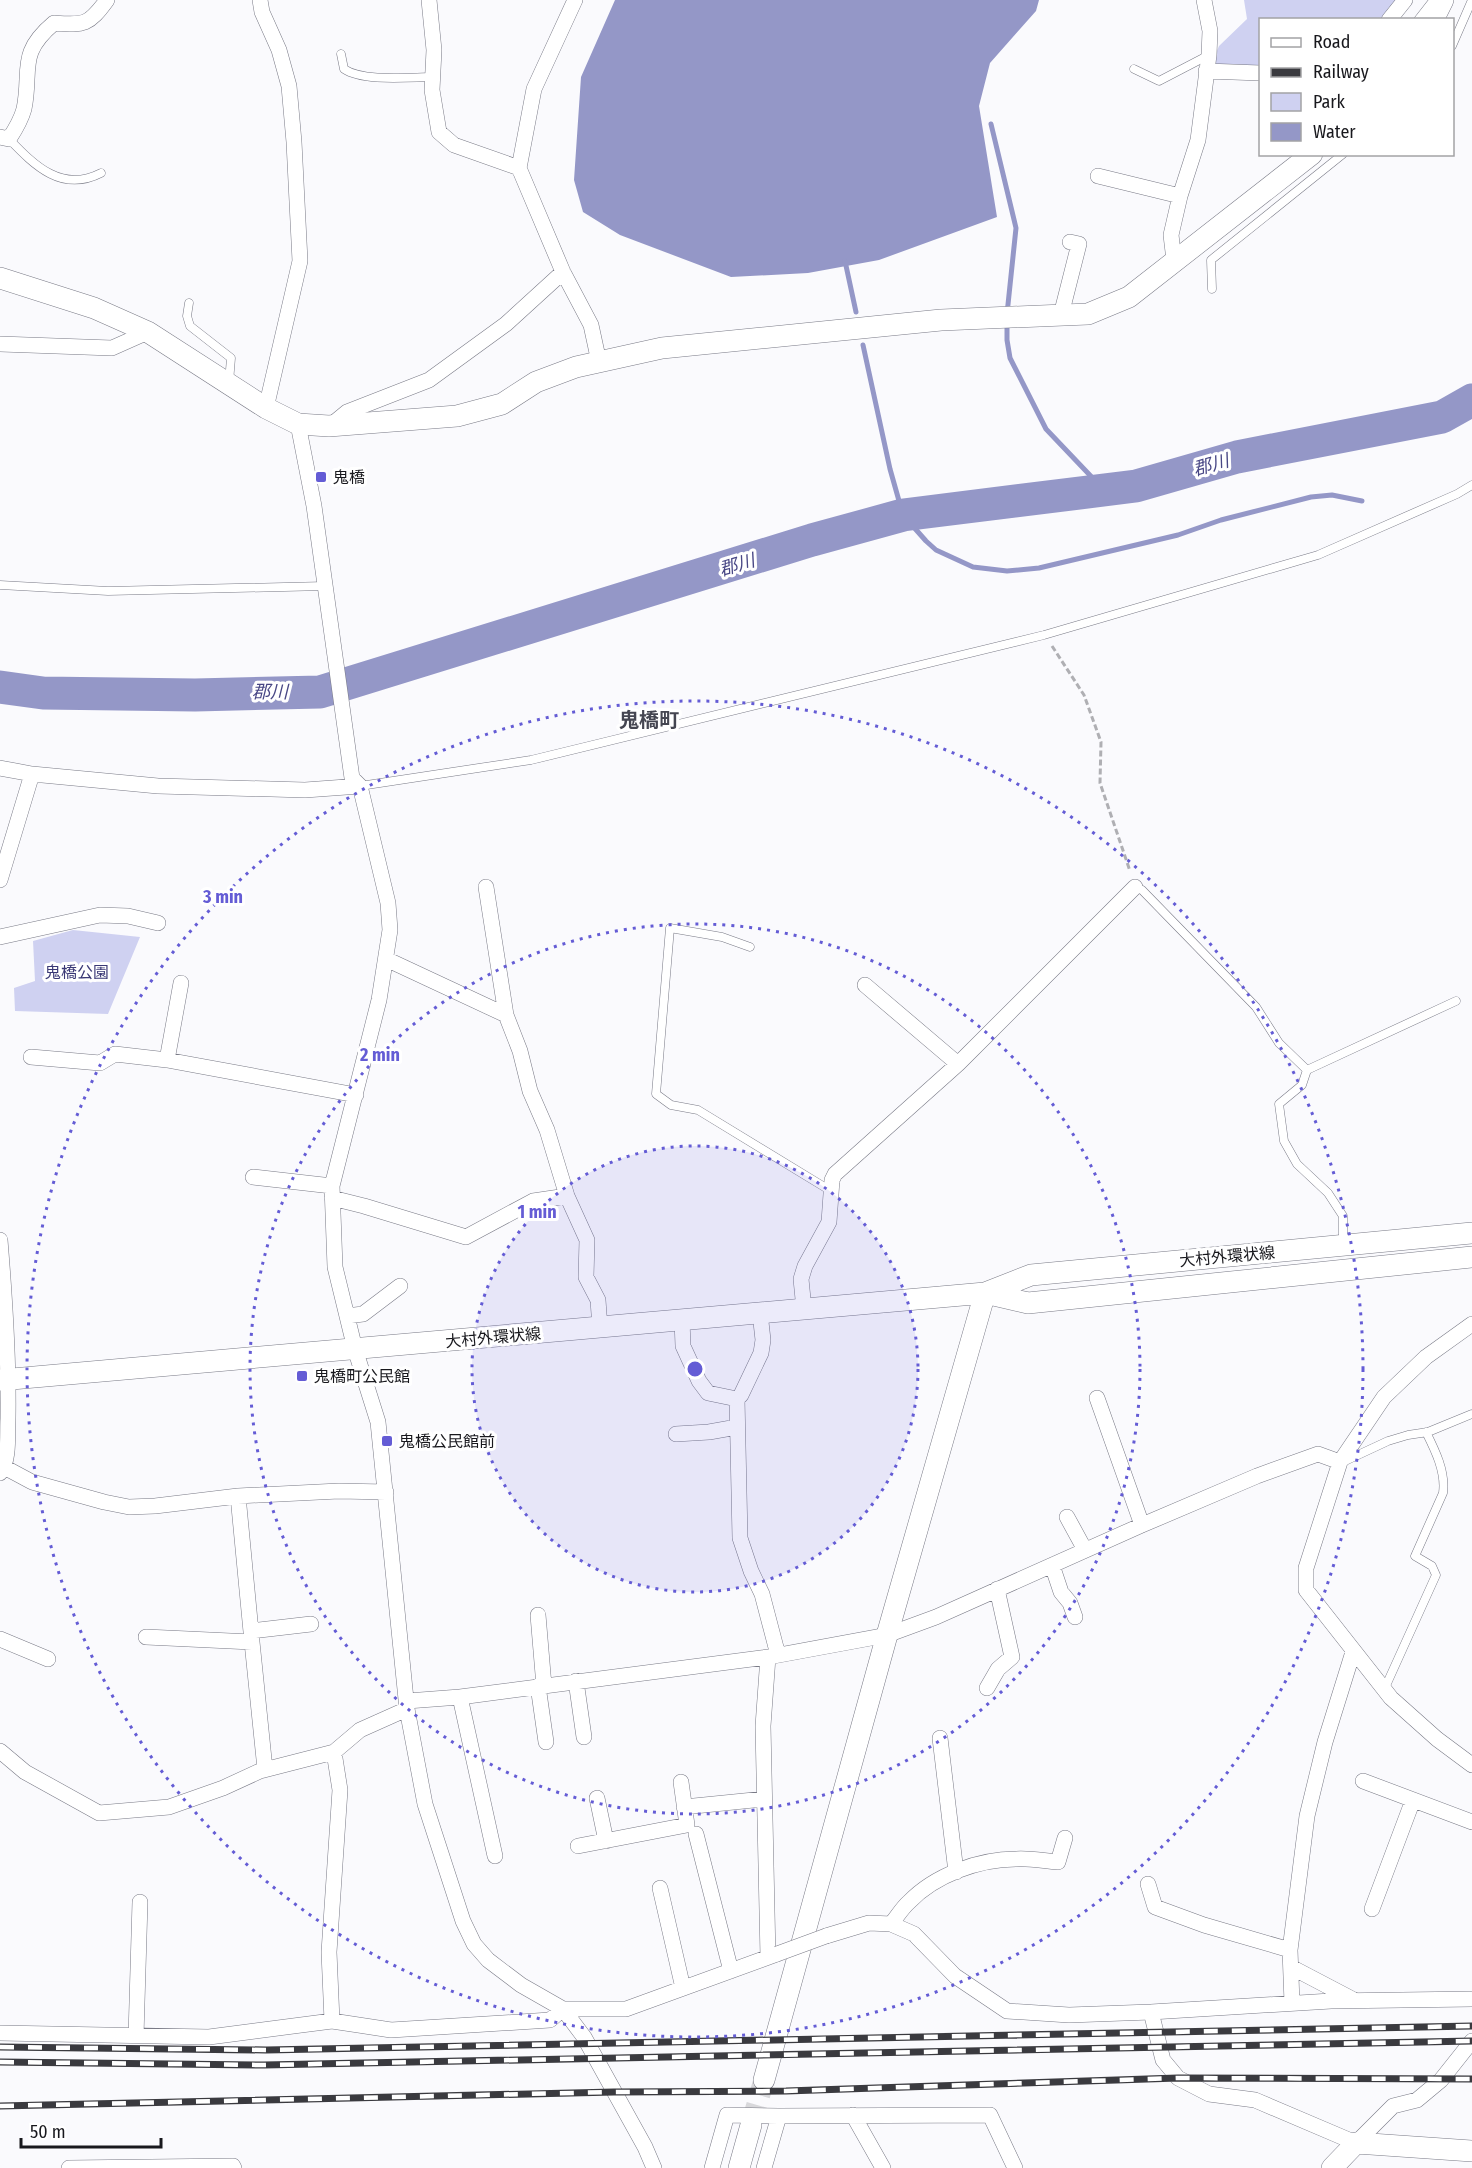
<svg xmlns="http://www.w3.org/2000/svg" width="1472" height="2168" font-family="'Fira Sans Condensed','Noto Sans JP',sans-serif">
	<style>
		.green { fill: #cfd1f1 }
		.water { fill: #9497c7 }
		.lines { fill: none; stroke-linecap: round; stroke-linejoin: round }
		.stream { stroke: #9497c7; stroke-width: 5 }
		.river { stroke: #9497c7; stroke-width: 33 }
		.secondary-tunnel { stroke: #d8d8db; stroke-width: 21; stroke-dasharray: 21 10; stroke-linecap: butt }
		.lane-casing { stroke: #797a86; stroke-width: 9 }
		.street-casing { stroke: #797a86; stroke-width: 16 }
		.secondary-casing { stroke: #797a86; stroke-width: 22 }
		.path { stroke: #afafb3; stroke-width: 3; stroke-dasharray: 6 3; stroke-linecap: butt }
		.lane { stroke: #fff; stroke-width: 8 }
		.street { stroke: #fff; stroke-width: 15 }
		.secondary { stroke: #fff; stroke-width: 21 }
		.rail-casing { stroke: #3a3a3f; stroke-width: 7 }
		.rail { stroke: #fff; stroke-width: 4.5; stroke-dasharray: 14; stroke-linecap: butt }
		.street-bridge-casing { stroke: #797a86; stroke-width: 16; stroke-linecap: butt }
		.street-bridge { stroke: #fff; stroke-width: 15 }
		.ring { fill: none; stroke: #645cd5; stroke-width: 3; stroke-dasharray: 3 6 }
		.poi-dot { fill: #645cd5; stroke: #fff; stroke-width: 2 }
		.labels { text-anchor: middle; stroke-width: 6; stroke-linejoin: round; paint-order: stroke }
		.poi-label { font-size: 16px; fill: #18181d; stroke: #fff; text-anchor: start }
		.park-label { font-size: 16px; fill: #3a3875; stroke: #fff }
		.street-label { font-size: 16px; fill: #18181d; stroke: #fff }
		.water-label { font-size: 18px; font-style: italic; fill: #484785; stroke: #fff }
		.quarter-label { font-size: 20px; font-weight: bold; fill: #454651; stroke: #fff }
		.centre { fill: #645cd5; stroke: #fff; stroke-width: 3 }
		.ring-label { font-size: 18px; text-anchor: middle; font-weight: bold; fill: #645cd5; stroke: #fff; stroke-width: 6; stroke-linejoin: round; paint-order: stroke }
	</style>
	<rect width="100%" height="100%" fill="#fafafd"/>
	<!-- green -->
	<path class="green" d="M1244 0H1399L1392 11 1381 19 1260 20V69L1211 65 1219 46 1247 19Z
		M73 930 140 937 108 1014 15 1011 14 988 35 981 33 941Z"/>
	<!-- water -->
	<path class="water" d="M615 0H1039L1036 11 990 63 979 106 997 217 879 260 808 273 731 277 620 235 583 212 574 180 581 77Z"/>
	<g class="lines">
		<!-- stream -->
		<path class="stream" d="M991 124 1016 228 1007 314
			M845 261 856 312
			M1007 323V340L1010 358 1046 429 1104 490
			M863 345 890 469 903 515 926 541 936 550 973 567 1007 571 1039 568 1178 535 1221 520 1311 497 1332 495 1362 501"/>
		<!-- river -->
		<path class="river" d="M0 687 43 693 195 695 320 692 812 540 903 515 1136 486 1237 457 1442 417 1472 400"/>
		<!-- secondary-tunnel -->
		<path class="secondary-tunnel" d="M751 2125 764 2080"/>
		<defs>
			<path id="lane" d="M1418 20 1432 2
				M1452 46 1472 0
				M341 54 344 69C363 82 410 77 433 77
				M1134 69 1159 81 1209 55
				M9 139C35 166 62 193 101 173
				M1212 289 1211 260 1343 154
				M189 303 187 316 190 326 231 358 229 382
				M0 585 108 591 325 586
				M360 786 531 760 1044 635 1318 555 1457 494 1472 485
				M1135 887 1142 890 1256 1007 1279 1043 1307 1070 1456 1001
				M750 947 722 937 670 928 656 1094 671 1105 698 1110 831 1191
				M1307 1070 1302 1085 1279 1104 1284 1141 1297 1164 1328 1193 1343 1216V1243
				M1345 1461 1388 1441 1408 1435 1428 1432 1472 1414
				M1384 1690 1436 1575 1432 1566 1415 1556 1443 1493C1446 1472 1435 1450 1426 1432"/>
			<path id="street" d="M260 0 262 12 279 50 289 86 294 142 300 261 266 408
				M429 0 434 50 432 90 439 132 454 145 519 168
				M575 0 534 89 519 168 563 272 591 325 599 362
				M1389 20 1405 0
				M1206 71 1260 73
				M0 137 9 139C15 130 21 120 24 109 32 70 17 54 54 23 84 25 88 26 107 0
				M1098 176 1180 196
				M1174 260 1171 235 1180 196 1198 140 1209 55 1210 31 1204 0
				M1061 315 1079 244 1070 242
				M0 344 112 348 148 332
				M298 424 314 506 352 778 360 786 388 903 390 930 379 1000 332 1186 335 1267 355 1349 378 1422 407 1709 425 1804 463 1921 474 1944 488 1960 521 1985 563 2009 584 2037 645 2147 654 2168
				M330 426 347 412 429 380 506 324 563 272
				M0 768 32 774 158 786 305 790 360 786
				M0 880 32 774
				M486 887 506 1015
				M0 937 100 915 128 916 158 923
				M386 959 506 1015 520 1051 530 1091 547 1130 567 1196 587 1240 586 1277 598 1300 600 1328
				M865 985 958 1064
				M31 1057 100 1063 115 1054 167 1060 356 1095
				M167 1060 181 983
				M253 1177 332 1186
				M332 1198 364 1206 466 1237 533 1201 567 1196
				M0 1240C5 1300 9 1359 8 1419 7 1435 10 1459 0 1473
				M804 1309 801 1279 805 1266 829 1222 832 1180 835 1174 958 1064 1135 887
				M760 1313 763 1340 761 1353 741 1395 737 1399 740 1538 751 1571 762 1594 778 1655
				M347 1316 363 1314 400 1286
				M682 1320 683 1346 699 1381 708 1393 737 1399
				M1472 1324 1426 1357 1384 1397 1340 1462 1306 1568V1590L1391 1698 1437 1739 1472 1765
				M1097 1398 1142 1525
				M676 1434 709 1432 737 1427
				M4 1467 32 1482 104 1502 129 1507 155 1506 238 1496 339 1491 386 1492
				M1067 1517 1085 1550
				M1052 1565 1061 1592 1070 1603 1075 1617
				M538 1615 544 1686
				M251 1631 311 1624
				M146 1637 252 1642 238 1496
				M0 1639 48 1659
				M252 1642 265 1769
				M576 1681 584 1737
				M538 1686 546 1742
				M987 1688 998 1669 1012 1657 997 1589
				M460 1697 495 1856
				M407 1701 460 1697 768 1657 887 1635 936 1617 1142 1525 1257 1476 1318 1454 1340 1462
				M940 1738 956 1872
				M0 1751 25 1772 99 1813 169 1807 223 1788 260 1771 334 1752 360 1730 407 1709
				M1363 1781 1472 1822
				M597 1798 606 1841
				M684 1807 764 1799
				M696 1834 731 1971
				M578 1846 687 1825 681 1782
				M1148 1884 1155 1907 1204 1925 1290 1950 1292 2003
				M660 1888 683 1988
				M1372 1909 1413 1800
				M891 1924C897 1917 902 1908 909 1902 935 1875 979 1859 1016 1859 1030 1858 1044 1861 1058 1862L1065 1838
				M826 1936 869 1923 891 1924 914 1934 955 1976 1007 2011 1069 2015 1151 2012 1331 2001 1472 1999
				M1290 1950 1307 1816 1325 1742 1353 1652
				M768 1957 763 1726 768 1657
				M1291 1967 1354 2000
				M1151 2012 1163 2060 1178 2078 1209 2094 1255 2100 1356 2143 1393 2106 1417 2100 1441 2080 1472 2041
				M332 2021 329 1952 340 1790 334 1752
				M0 2033 209 2037 332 2021 391 2030 550 2020 563 2009H626L777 1954
				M136 2036 140 1902
				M853 2115 883 2168
				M779 2116 990 2115 1015 2168
				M69 2168 233 2166 234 2168
				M712 2168 727 2115 779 2116 764 2168"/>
			<path id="secondary" d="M1433 20 1443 0
				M0 278 94 308 148 332 266 408 298 424 329 426 457 416 502 404 536 382 576 367 662 348 941 320 1088 314 1129 297 1312 154
				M985 1293 1031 1275 1472 1233
				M0 1380 985 1293 1028 1303 1472 1257
				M764 2080 887 1635 985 1293
				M739 2168 751 2125
				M1332 2168 1356 2143 1472 2151"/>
		</defs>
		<!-- lane casing -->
		<use href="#lane" class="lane-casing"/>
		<!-- street casing -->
		<use href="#street" class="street-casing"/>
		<!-- secondary casing -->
		<use href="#secondary" class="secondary-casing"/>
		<!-- path -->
		<path class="path" d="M1052 646 1084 695 1101 742 1100 783 1130 871"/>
		<!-- lane -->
		<use href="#lane" class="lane"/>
		<!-- street -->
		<use href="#street" class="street"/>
		<!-- secondary -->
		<use href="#secondary" class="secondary"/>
		<defs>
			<path id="rail" d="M0 2047 266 2050 1472 2026
				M0 2062 264 2065 1472 2041
				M0 2106 614 2092 786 2091 1178 2078 1472 2079"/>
		</defs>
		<!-- rail casing -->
		<use href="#rail" class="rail-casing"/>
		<!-- rail -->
		<use href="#rail" class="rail"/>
		<defs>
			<path id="street-bridge" d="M777 1954 826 1936"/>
		</defs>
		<!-- street-bridge casing -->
		<use href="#street-bridge" class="street-bridge-casing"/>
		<!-- street-bridge -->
		<use href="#street-bridge" class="street-bridge"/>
	</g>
	<!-- distance rings -->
	<circle cx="695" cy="1369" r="223" fill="#645cd5" fill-opacity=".12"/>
	<g class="ring">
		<circle cx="695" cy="1369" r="223"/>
		<circle cx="695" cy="1369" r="445"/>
		<circle cx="695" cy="1369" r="668"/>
	</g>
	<!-- markers -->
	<g class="poi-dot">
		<rect x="315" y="471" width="12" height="12" rx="3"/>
		<rect x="296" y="1370" width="12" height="12" rx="3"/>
		<rect x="381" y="1435" width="12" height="12" rx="3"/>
	</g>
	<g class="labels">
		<!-- poi labels -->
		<g class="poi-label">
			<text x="333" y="483">鬼橋</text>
			<text x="314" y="1382">鬼橋町公民館</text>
			<text x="399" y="1447">鬼橋公民館前</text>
		</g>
		<!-- park labels -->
		<g class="park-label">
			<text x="77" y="978">鬼橋公園</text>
		</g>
		<!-- street labels -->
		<g class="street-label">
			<text transform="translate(1227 1256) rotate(-5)" y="6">大村外環状線</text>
			<text transform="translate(493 1337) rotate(-5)" y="6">大村外環状線</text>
		</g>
		<!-- water labels -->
		<g class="water-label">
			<text transform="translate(1211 465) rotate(-16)" y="6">郡川</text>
			<text transform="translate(737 565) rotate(-17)" y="6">郡川</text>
			<text x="270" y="698">郡川</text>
		</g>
		<!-- quarter labels -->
		<g class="quarter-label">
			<text x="649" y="727">鬼橋町</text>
		</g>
	</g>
	<circle cx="695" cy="1369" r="9" class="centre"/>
	<g class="ring-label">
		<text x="223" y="903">3 min</text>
		<text x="380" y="1061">2 min</text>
		<text x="537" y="1218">1 min</text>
	</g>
	<!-- legend -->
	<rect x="1259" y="18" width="195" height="138" fill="#ffffff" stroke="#a3a3a5" stroke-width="1.5"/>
	<rect x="1271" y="38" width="30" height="9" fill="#ffffff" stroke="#a3a3a5" stroke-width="1.5"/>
	<text x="1313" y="48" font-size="18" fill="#18181d">Road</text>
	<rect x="1271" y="68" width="30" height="9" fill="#3a3a3f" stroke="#a3a3a5" stroke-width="1.5"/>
	<text x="1313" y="78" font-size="18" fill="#18181d">Railway</text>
	<rect x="1271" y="93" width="30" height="18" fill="#cfd1f1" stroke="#a3a3a5" stroke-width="1.5"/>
	<text x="1313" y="108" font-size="18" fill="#18181d">Park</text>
	<rect x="1271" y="123" width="30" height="18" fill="#9497c7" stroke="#a3a3a5" stroke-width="1.5"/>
	<text x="1313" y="138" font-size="18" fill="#18181d">Water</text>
	<!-- scale -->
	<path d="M21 2138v9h140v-9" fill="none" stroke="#18181d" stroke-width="3"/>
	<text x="30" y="2138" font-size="18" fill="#18181d" stroke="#ffffff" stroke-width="4.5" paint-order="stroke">50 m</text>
</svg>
